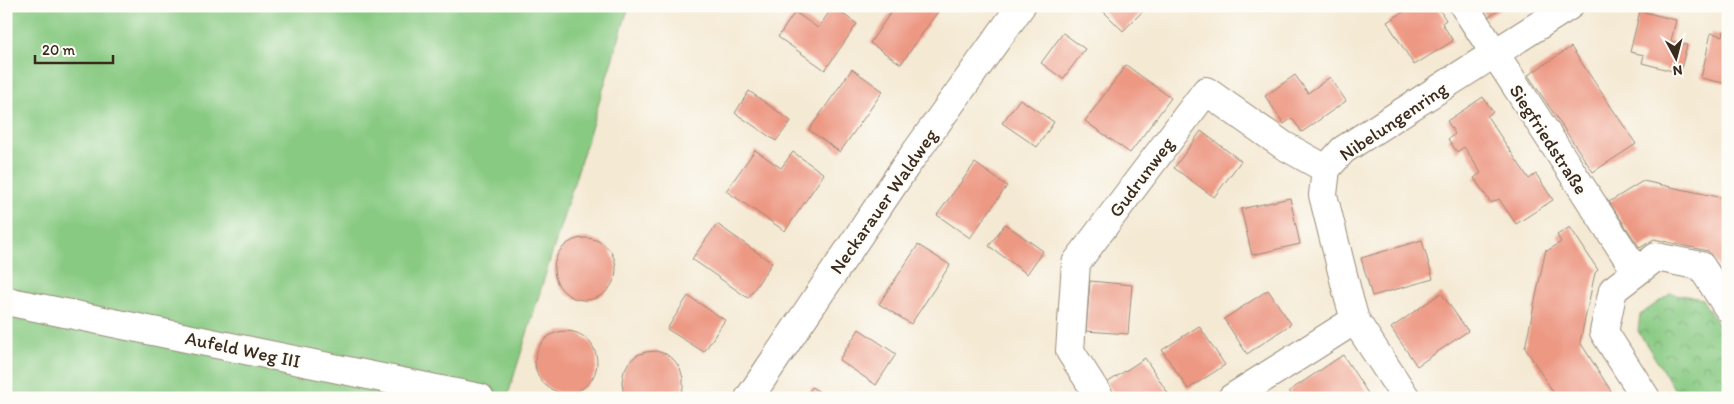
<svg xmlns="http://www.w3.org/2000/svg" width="1734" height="404" font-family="Itim,sans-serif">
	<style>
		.green { fill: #89ca83; stroke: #627a50 }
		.park { fill: url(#park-crowns); stroke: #627a50 }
		.building { fill: #ed9883 }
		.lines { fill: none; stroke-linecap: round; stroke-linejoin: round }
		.minor-casing { stroke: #988a78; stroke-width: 30 }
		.minor { stroke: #fff; stroke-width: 28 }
		.labels { text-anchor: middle; stroke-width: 4; stroke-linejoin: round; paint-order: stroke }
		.street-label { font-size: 19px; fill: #3b2a1e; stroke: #fdfcf7 }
	</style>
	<defs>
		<pattern id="park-crowns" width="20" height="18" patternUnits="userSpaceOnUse" patternTransform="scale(1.25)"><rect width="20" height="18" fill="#89ca83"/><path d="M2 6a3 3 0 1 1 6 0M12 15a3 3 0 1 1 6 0" fill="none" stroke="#71a46b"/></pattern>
	</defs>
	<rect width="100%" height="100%" fill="#fdfcf7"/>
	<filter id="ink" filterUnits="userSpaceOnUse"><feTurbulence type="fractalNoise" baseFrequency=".02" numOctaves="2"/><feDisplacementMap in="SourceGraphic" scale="10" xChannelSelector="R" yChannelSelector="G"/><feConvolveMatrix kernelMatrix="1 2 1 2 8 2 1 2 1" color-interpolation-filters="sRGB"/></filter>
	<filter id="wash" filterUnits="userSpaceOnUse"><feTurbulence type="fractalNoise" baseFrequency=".0096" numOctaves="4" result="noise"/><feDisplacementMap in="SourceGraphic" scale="20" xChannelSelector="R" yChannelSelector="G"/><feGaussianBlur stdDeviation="1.12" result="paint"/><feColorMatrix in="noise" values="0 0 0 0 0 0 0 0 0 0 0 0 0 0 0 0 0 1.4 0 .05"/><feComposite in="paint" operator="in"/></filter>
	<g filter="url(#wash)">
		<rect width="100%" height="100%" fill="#f4e9d3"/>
		<!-- green -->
		<path class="green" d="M6 6H629L507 398H6Z"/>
		<!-- park -->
		<path class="park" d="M1671 293 1702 299 1728 342V398H1680L1638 331 1640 315Z"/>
		<g id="blocks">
			<!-- building -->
			<path class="building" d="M895 6 941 7 901 64 870 43Z
				M1098 6H1148L1123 31Z
				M1413 6H1437L1446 20 1442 23 1453 41 1414 65 1387 22Z
				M1480 6H1505L1487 18Z
				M833 7 857 24 825 70 778 37 795 12 818 28Z
				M1640 11 1676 20 1671 41 1687 45 1680 73 1642 63 1644 55 1630 52Z
				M1724 31 1728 32V84L1701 78 1711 33 1723 36Z
				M1063 33 1085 49 1063 79 1041 63Z
				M1571 47 1636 144 1593 172 1528 75Z
				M1126 65 1171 98 1130 153 1085 121Z
				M852 69 883 91 840 152 809 130Z
				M1295 75 1308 93 1330 77 1346 101 1302 132 1292 118 1284 124 1265 96Z
				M749 91 791 121 776 141 735 113Z
				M1483 97 1493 112 1487 116 1529 179 1536 174 1553 200 1516 224 1499 199 1491 203 1474 178 1481 173 1464 147 1457 152 1448 139 1455 134 1447 121Z
				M1020 99 1054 122 1037 147 1002 123Z
				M1201 131 1241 161 1214 197 1174 168Z
				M755 150 781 168 793 152 824 174 785 231 726 191Z
				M975 163 1007 186 970 238 937 215Z
				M1643 181 1728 199V280L1708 251 1654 239 1640 248 1609 202Z
				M1290 198 1300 244 1252 255 1241 209Z
				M717 224 772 263 748 298 692 259Z
				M1005 224 1043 251 1027 274 989 246Z
				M1570 227 1598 270 1595 273 1580 342 1611 391 1601 398H1557L1525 348 1546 249 1547 251 1561 242 1557 235Z
				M554 269a31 31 0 1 1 62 0a31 31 0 1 1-62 0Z
				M1422 240 1433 279 1372 296 1361 258Z
				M918 245 950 265 911 324 879 304Z
				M1090 281 1132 285 1128 334 1086 331Z
				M1268 290 1291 324 1247 354 1224 319Z
				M1441 293 1468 331 1417 366 1391 328Z
				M688 296 725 320 704 352 667 329Z
				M1199 326 1225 365 1188 389 1162 350Z
				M859 329 896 354 876 385 839 360Z
				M535 362a31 31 0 1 1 62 0a31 31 0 1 1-62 0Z
				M656 351 666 354 674 360 680 368 683 378V388L679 398H626L623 391 622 381 624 371 629 362 637 355 646 352Z
				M1343 355 1369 395 1364 398H1294L1289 391Z
				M1145 358 1171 398H1117L1107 383Z
				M812 387 828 398H805Z"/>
		</g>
	</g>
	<g filter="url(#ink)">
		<use href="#blocks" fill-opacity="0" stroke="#988a78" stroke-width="1"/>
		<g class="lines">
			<defs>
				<path id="minor" d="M1464 6 1636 271
					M6 301 480 398
					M749 398 905 167 1021 6
					M1100 398 1070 351 1076 263 1206 91 1283 145 1326 169
					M1232 398 1355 320
					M1406 398 1355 320 1349 299 1323 195 1326 169 1343 150 1569 6
					M1646 398 1604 332 1613 290 1656 257 1701 266 1728 308"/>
			</defs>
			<!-- minor casing -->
			<use href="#minor" class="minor-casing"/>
			<!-- minor -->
			<use href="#minor" class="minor"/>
		</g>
	</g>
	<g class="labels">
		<!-- street labels -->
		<g class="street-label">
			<text transform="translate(1393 121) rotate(-34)" y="7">Nibelungenring</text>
			<text transform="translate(1549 139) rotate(57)" y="7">Siegfriedstraße</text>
			<text transform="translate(1141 177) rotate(-53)" y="7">Gudrunweg</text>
			<text transform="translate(883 201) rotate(-55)" y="7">Neckarauer Waldweg</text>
			<text transform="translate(243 349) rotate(12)" y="7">Aufeld Weg III</text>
		</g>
	</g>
	<!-- margin -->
	<rect width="1734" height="404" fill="none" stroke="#fdfcf7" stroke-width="25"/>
	<!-- north arrow -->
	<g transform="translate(1676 58) rotate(173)" stroke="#fdfcf7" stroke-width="4" paint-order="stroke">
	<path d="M0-4L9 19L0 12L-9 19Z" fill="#3b2a1e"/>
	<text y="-8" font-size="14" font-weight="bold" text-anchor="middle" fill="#3b2a1e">N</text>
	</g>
	<!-- scale -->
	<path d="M35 55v8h78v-8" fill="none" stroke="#3b2a1e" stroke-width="2.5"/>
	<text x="42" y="55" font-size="15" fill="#3b2a1e" stroke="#fdfcf7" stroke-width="4" paint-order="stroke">20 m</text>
</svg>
